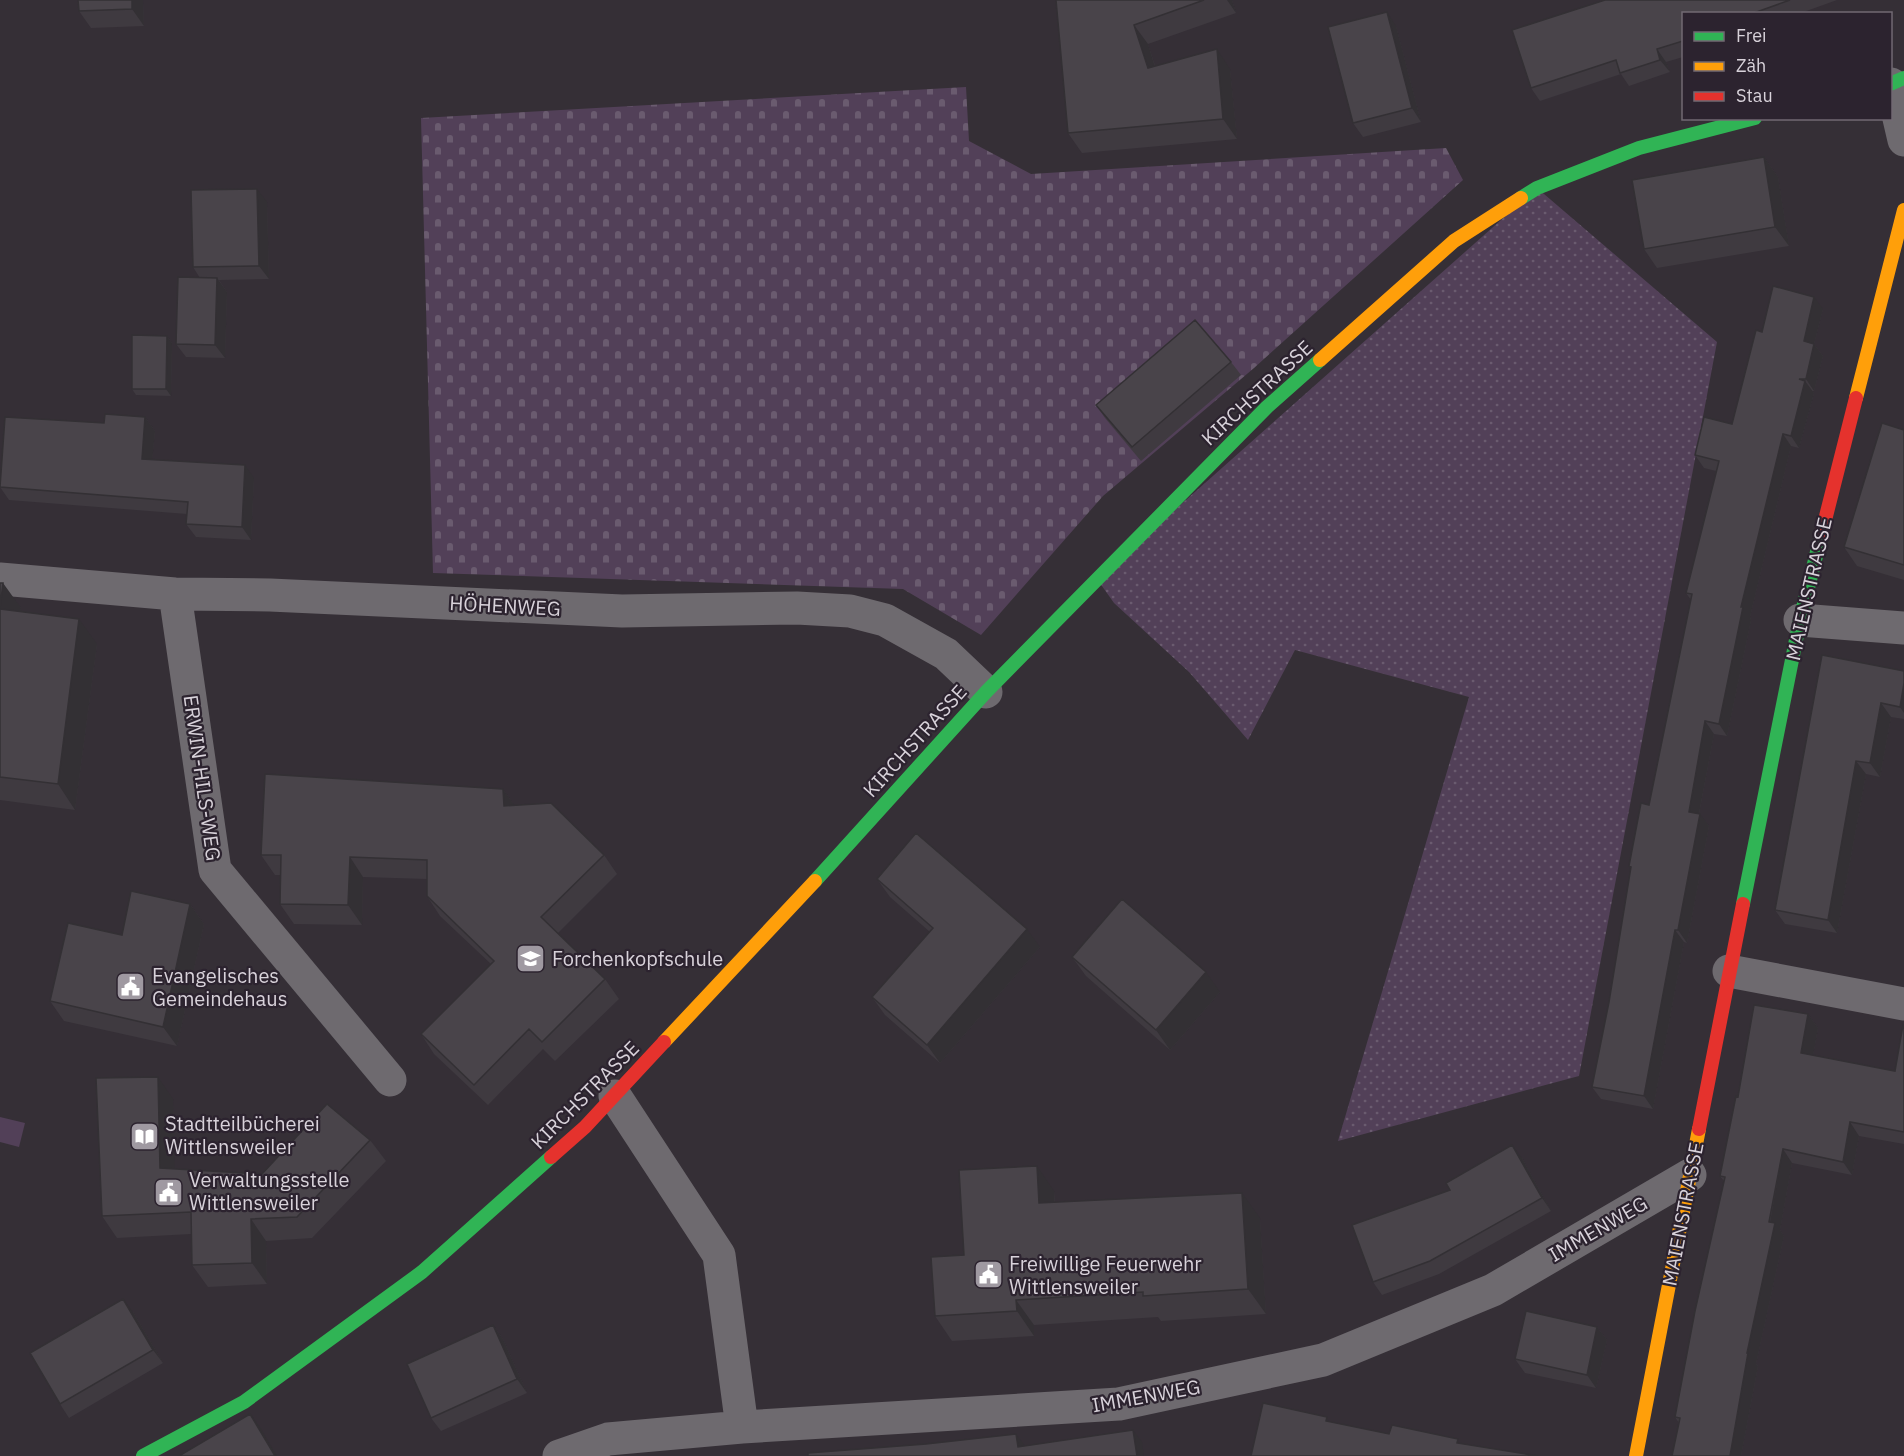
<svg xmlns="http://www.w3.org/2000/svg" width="1904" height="1456" font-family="'IBM Plex Sans',sans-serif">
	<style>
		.grass { fill: url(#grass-dots) }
		.cemetery { fill: url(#cemetery-stones) }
		.pitch { fill: #524058 }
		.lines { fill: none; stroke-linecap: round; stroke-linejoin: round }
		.street { stroke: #6e6a6f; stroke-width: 33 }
		.fast { stroke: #30b455; stroke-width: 14 }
		.slow { stroke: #ff9f0a; stroke-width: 14 }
		.jam { stroke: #e5322d; stroke-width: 14 }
		.wall { fill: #3f3a40 }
		.shaded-wall { fill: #333034 }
		.building { fill: #49444a; stroke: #333034; stroke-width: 1.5 }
		.labels { text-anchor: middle; stroke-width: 4.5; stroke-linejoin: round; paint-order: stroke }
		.street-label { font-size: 20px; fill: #d8d2da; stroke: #2c232f }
		.poi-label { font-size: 20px; fill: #d8d2da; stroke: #2c232f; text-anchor: start }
	</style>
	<defs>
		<pattern id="grass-dots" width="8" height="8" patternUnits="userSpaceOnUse" patternTransform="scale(1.5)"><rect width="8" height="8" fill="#524058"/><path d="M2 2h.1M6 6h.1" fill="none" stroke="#6a5b6f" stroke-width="1.8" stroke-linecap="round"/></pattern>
		<pattern id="cemetery-stones" width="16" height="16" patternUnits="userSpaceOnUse" patternTransform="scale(1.5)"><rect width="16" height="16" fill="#524058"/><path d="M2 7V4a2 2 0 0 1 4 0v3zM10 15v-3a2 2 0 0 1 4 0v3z" fill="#6a5b6f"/></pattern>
	</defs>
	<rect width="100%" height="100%" fill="#352f36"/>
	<!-- grass -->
	<path class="grass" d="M1537 188 1717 342 1579 1076 1338 1141 1469 697 1295 650 1248 740 1189 672 1114 603 1097 579Z"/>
	<!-- cemetery -->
	<path class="cemetery" d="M966 87 969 141 1031 174 1446 148 1463 180 1254 368 1103 496 981 635 903 589 433 573 421 118Z"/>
	<!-- pitch -->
	<path class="pitch" d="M0 1117 25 1123 19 1147 0 1142Z"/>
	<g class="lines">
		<!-- street -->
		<path class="street" d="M1891 84 1904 140
			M0 579 175 594 270 595 622 611 797 608 850 611 885 620 946 654 986 692
			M175 594 215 870 390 1080
			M1800 620 1904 628
			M1729 971 1904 1004
			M615 1096 719 1255 742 1427
			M559 1456 608 1439 742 1427 1119 1404 1323 1360 1493 1290 1690 1175"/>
		<!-- fast -->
		<path class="fast" d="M1890 84 1904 78
			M1521 198 1537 188 1639 148 1755 118
			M815 881 986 692 1267 407 1320 360
			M1743 904 1800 620 1822 532
			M143 1456 244 1402 422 1272 551 1157"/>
		<!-- slow -->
		<path class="slow" d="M1320 360 1454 241 1521 198
			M1856 398 1904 210
			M664 1042 815 881
			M1636 1456 1699 1129"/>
		<!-- jam -->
		<path class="jam" d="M1822 532 1856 398
			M1699 1129 1743 904
			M551 1157 585 1127 664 1042"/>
	</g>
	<!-- wall -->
	<path class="wall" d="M143 0 144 26 91 28 79 11Z
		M1056 0H1232L1236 13 1148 44 1155 66 1230 69 1237 139 1082 153 1068 133Z
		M1605 0H1837L1798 14H1683V57L1666 62 1670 72 1629 86 1621 74 1540 101 1531 88Z
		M1396 26 1421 122 1363 137 1353 123Z
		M1764 157 1778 177 1789 246 1657 268 1644 249Z
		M267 202 269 279 219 280 227 292 225 358 186 357 176 344 200 278 193 267Z
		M1823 309 1814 344 1823 356 1814 391H1812L1814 393 1799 448 1791 446 1750 617 1751 620 1727 736 1714 734 1699 814 1709 826 1687 943 1684 942 1653 1109 1601 1099 1592 1087 1609 1002 1631 869 1629 866 1649 805 1691 600 1686 593 1716 471 1704 468 1695 455 1732 424 1762 332Z
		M167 336 172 343 171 396 136 395 132 389Z
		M1231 362 1241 375 1141 461 1105 418 1096 405Z
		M145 417 155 431 152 460 254 478 251 540 196 537 186 524 187 514 9 500 0 487Z
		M1904 430V580L1857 566 1844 547Z
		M0 583 21 608 20 612 97 644 75 810 0 800Z
		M1822 655 1904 671V719L1891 717 1880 777 1866 774 1837 933 1785 924 1775 910Z
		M503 789 514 805 604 855 617 874 558 933 605 979 619 999 555 1061 543 1049 488 1105 434 1054 421 1034 491 964 440 916 427 896V879L363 877 362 925 294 924 280 904V875H275L261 855Z
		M877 879 1040 947 940 1063 885 1015 872 997 930 932 890 897Z
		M190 904 204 924 177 1046 64 1021 50 1001 122 935Z
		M1072 957 1220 992 1170 1050 1086 976Z
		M1808 1014 1818 1028 1813 1055 1895 1071 1904 1026V1144L1859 1136 1852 1175 1792 1163 1780 1230 1784 1236 1756 1364 1758 1366 1741 1456H1672L1679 1423 1675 1417 1724 1181 1720 1176 1738 1097Z
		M173 1099 174 1169 262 1174 370 1140 386 1161 312 1238 266 1241 267 1284 208 1287 192 1265 191 1234 117 1238 102 1216Z
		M1522 1158 1551 1211 1439 1274 1382 1295 1373 1282 1450 1190Z
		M1054 1191 1055 1203 1260 1218 1266 1314 1161 1321 1158 1317 1034 1325V1336L952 1341 935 1316 964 1255Z
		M133 1312 163 1363 69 1418 60 1404Z
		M493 1325 503 1339 527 1393 441 1431 431 1418Z
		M1597 1327 1607 1340 1596 1388 1525 1373 1515 1359Z"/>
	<!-- shaded-wall -->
	<path class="shaded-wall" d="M132 0H143L144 26 132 9Z
		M1227 0H1232L1236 13Z
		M1387 12 1396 26 1421 122 1412 108Z
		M1134 25 1148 44 1161 87 1148 68Z
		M1217 49 1230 69 1237 139 1223 119Z
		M1657 49 1666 62 1670 72 1660 60Z
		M1764 157 1778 177 1789 246 1775 227Z
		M257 189 267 202 269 279 259 266Z
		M217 278 227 292 225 358 215 345Z
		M1814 297 1823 309 1814 344 1823 356 1814 391 1806 379 1804 341Z
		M167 336 172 343 171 396 166 389Z
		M1805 381 1814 393 1799 448 1791 436Z
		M145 417 155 431 151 473 142 459Z
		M1783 434 1791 446 1750 617 1751 620 1727 736 1719 724 1741 607Z
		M245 465 254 478 251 540 242 527Z
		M3 583 21 608 17 634 0 610Z
		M79 619 97 644 75 810 58 784Z
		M1904 683V713L1900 707Z
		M1881 703 1891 717 1880 777 1870 763Z
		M1705 721 1714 734 1697 824 1689 812Z
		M1856 761 1866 774 1837 933 1828 920Z
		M503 789 517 809 504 806Z
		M1700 814 1709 826 1687 943 1678 930Z
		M350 857 363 877 362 925 348 905Z
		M190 904 204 924 177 1046 163 1027Z
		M1027 929 1040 947 940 1063 927 1045Z
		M1675 930 1684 942 1653 1109 1644 1096Z
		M1206 972 1220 992 1170 1050 1156 1030Z
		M1808 1014 1818 1028 1811 1067 1801 1053Z
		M158 1077 173 1099 175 1190 160 1168Z
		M1850 1122 1859 1136 1852 1175 1843 1162Z
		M1512 1145 1522 1158 1551 1211 1542 1198Z
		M1783 1149 1792 1163 1780 1230 1784 1236 1756 1364 1758 1366 1741 1456H1730L1747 1353Z
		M1037 1166 1054 1191 1056 1229 1039 1203Z
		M1242 1193 1260 1218 1266 1314 1248 1289Z
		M251 1219 266 1241 267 1284 252 1263Z
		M123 1299 133 1312 163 1363 153 1350Z
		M1016 1300 1034 1325V1336L1017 1311Z
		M493 1325 503 1339 527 1393 517 1379Z
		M1597 1327 1607 1340 1596 1388 1587 1375Z
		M250 1414 260 1427 277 1456H275Z
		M1133 1430 1142 1442 1144 1456H1137Z
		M1016 1434 1025 1446 1018 1447Z"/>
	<!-- building -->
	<path class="building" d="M78 0H132V9L79 11Z
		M1056 0H1204L1134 25 1148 68 1217 49 1223 119 1068 133Z
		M1605 0H1790L1751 14H1683V41L1657 49 1660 60 1620 73 1616 60 1531 88 1512 30Z
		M1387 12 1412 108 1353 123 1328 27Z
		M1764 157 1775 227 1644 249 1632 180Z
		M257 189 259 266 193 267 191 190Z
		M178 277 217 278 215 345 176 344Z
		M1773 286 1814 297 1804 341 1814 344 1806 379H1799L1805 381 1791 436 1783 434 1741 607H1743L1719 724 1705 721 1689 812 1700 814 1678 930H1675L1644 1096 1592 1087 1609 1002 1631 867 1629 866 1641 803 1649 805 1692 594 1686 593 1719 461 1695 455 1704 417 1732 424 1756 330 1762 332Z
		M1195 320 1231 362 1132 447 1096 405Z
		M132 335 167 336 166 389H132Z
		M105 414 145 417 142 459 245 465 242 527 186 524 188 502 0 487 5 417 104 423Z
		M1882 423 1904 430V565L1844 547Z
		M0 583H3L0 608Z
		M0 609 79 619 58 784 0 777Z
		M1822 655 1904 671V683L1900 707 1881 703 1870 763 1856 761 1828 920 1775 910Z
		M265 774 503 789 504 806 551 803 604 855 541 917 605 979 542 1042 529 1029 474 1085 421 1034 494 961 427 896V860L350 857 348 905 280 904 281 855H261Z
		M916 833 1027 929 927 1045 872 997 933 928 877 879Z
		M131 891 190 904 163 1027 50 1001 68 923 122 935Z
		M1122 899 1206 972 1156 1030 1072 957Z
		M1754 1005 1808 1014 1801 1053 1895 1071 1903 1025 1904 1026V1132L1850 1122 1843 1162 1783 1149 1769 1222 1775 1223 1747 1353H1748L1730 1456H1672L1680 1418 1675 1417 1695 1311 1725 1177 1720 1176 1736 1096 1738 1097Z
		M158 1077 160 1168 262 1174 327 1104 370 1140 297 1217 251 1219 252 1263 192 1265 191 1212 102 1216 96 1078Z
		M1512 1145 1542 1198 1430 1261 1373 1282 1352 1225 1450 1190 1446 1183Z
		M1037 1166 1039 1203 1242 1193 1248 1289 1143 1296V1292L1016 1300 1017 1311 935 1316 931 1257 964 1255 959 1170Z
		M123 1299 153 1350 60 1404 30 1353Z
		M1526 1311 1597 1327 1587 1375 1515 1359Z
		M493 1325 517 1379 431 1418 407 1364Z
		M1263 1403 1327 1417 1326 1421 1389 1434 1392 1425 1458 1439 1457 1443 1538 1456H1251Z
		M250 1414 275 1456H179Z
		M1133 1430 1137 1456H808V1453L926 1444 1016 1434 1018 1447Z"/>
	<!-- icons -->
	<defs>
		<symbol id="school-square" viewBox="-11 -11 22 22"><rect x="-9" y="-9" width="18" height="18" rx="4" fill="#9f99a1" stroke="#2c232f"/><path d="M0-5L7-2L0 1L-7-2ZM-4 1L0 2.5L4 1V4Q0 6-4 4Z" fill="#fff"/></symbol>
		<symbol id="civic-square" viewBox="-11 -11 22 22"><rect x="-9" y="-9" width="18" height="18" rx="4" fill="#9f99a1" stroke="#2c232f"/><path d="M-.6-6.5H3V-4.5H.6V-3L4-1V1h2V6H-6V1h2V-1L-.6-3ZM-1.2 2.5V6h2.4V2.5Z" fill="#fff"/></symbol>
		<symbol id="library-square" viewBox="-11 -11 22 22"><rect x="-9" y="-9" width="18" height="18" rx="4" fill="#9f99a1" stroke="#2c232f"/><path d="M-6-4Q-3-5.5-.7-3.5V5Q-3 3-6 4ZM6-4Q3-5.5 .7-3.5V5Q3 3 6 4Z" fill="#fff"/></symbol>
	</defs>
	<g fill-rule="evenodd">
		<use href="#school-square" x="514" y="942" width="33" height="33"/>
		<use href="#civic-square" x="114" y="970" width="33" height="33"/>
		<use href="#library-square" x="128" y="1120" width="33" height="33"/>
		<use href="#civic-square" x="152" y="1176" width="33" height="33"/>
		<use href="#civic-square" x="972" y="1258" width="33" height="33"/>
	</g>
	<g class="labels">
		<!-- street labels -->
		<g class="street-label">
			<text transform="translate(1257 393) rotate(-43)" y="7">KIRCHSTRASSE</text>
			<text transform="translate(1809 589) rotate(-77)" y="7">MAIENSTRASSE</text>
			<text transform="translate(505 606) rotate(3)" y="7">HÖHENWEG</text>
			<text transform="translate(915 741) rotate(-48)" y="7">KIRCHSTRASSE</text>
			<text transform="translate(202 778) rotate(82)" y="7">ERWIN-HILS-WEG</text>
			<text transform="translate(585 1095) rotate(-45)" y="7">KIRCHSTRASSE</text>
			<text transform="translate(1683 1214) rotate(-79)" y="7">MAIENSTRASSE</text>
			<text transform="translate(1598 1229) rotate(-30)" y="7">IMMENWEG</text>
			<text transform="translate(1146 1396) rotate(-10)" y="7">IMMENWEG</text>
		</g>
		<!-- poi labels -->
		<g class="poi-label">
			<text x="552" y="966">Forchenkopfschule</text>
			<text x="152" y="983">Evangelisches<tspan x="152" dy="23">Gemeindehaus</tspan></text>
			<text x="165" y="1131">Stadtteilbücherei<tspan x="165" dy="23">Wittlensweiler</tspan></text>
			<text x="189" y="1187">Verwaltungsstelle<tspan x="189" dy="23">Wittlensweiler</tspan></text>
			<text x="1009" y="1271">Freiwillige Feuerwehr<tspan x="1009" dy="23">Wittlensweiler</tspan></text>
		</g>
	</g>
	<!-- legend -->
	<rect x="1682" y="12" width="210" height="108" fill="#2c232f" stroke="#716973" stroke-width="1.5"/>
	<rect x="1694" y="32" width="30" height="9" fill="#30b455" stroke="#716973" stroke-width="1.5"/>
	<text x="1736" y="42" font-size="18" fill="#d8d2da">Frei</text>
	<rect x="1694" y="62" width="30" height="9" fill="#ff9f0a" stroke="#716973" stroke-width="1.5"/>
	<text x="1736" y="72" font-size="18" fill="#d8d2da">Zäh</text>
	<rect x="1694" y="92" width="30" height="9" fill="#e5322d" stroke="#716973" stroke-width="1.5"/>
	<text x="1736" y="102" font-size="18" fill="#d8d2da">Stau</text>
</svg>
